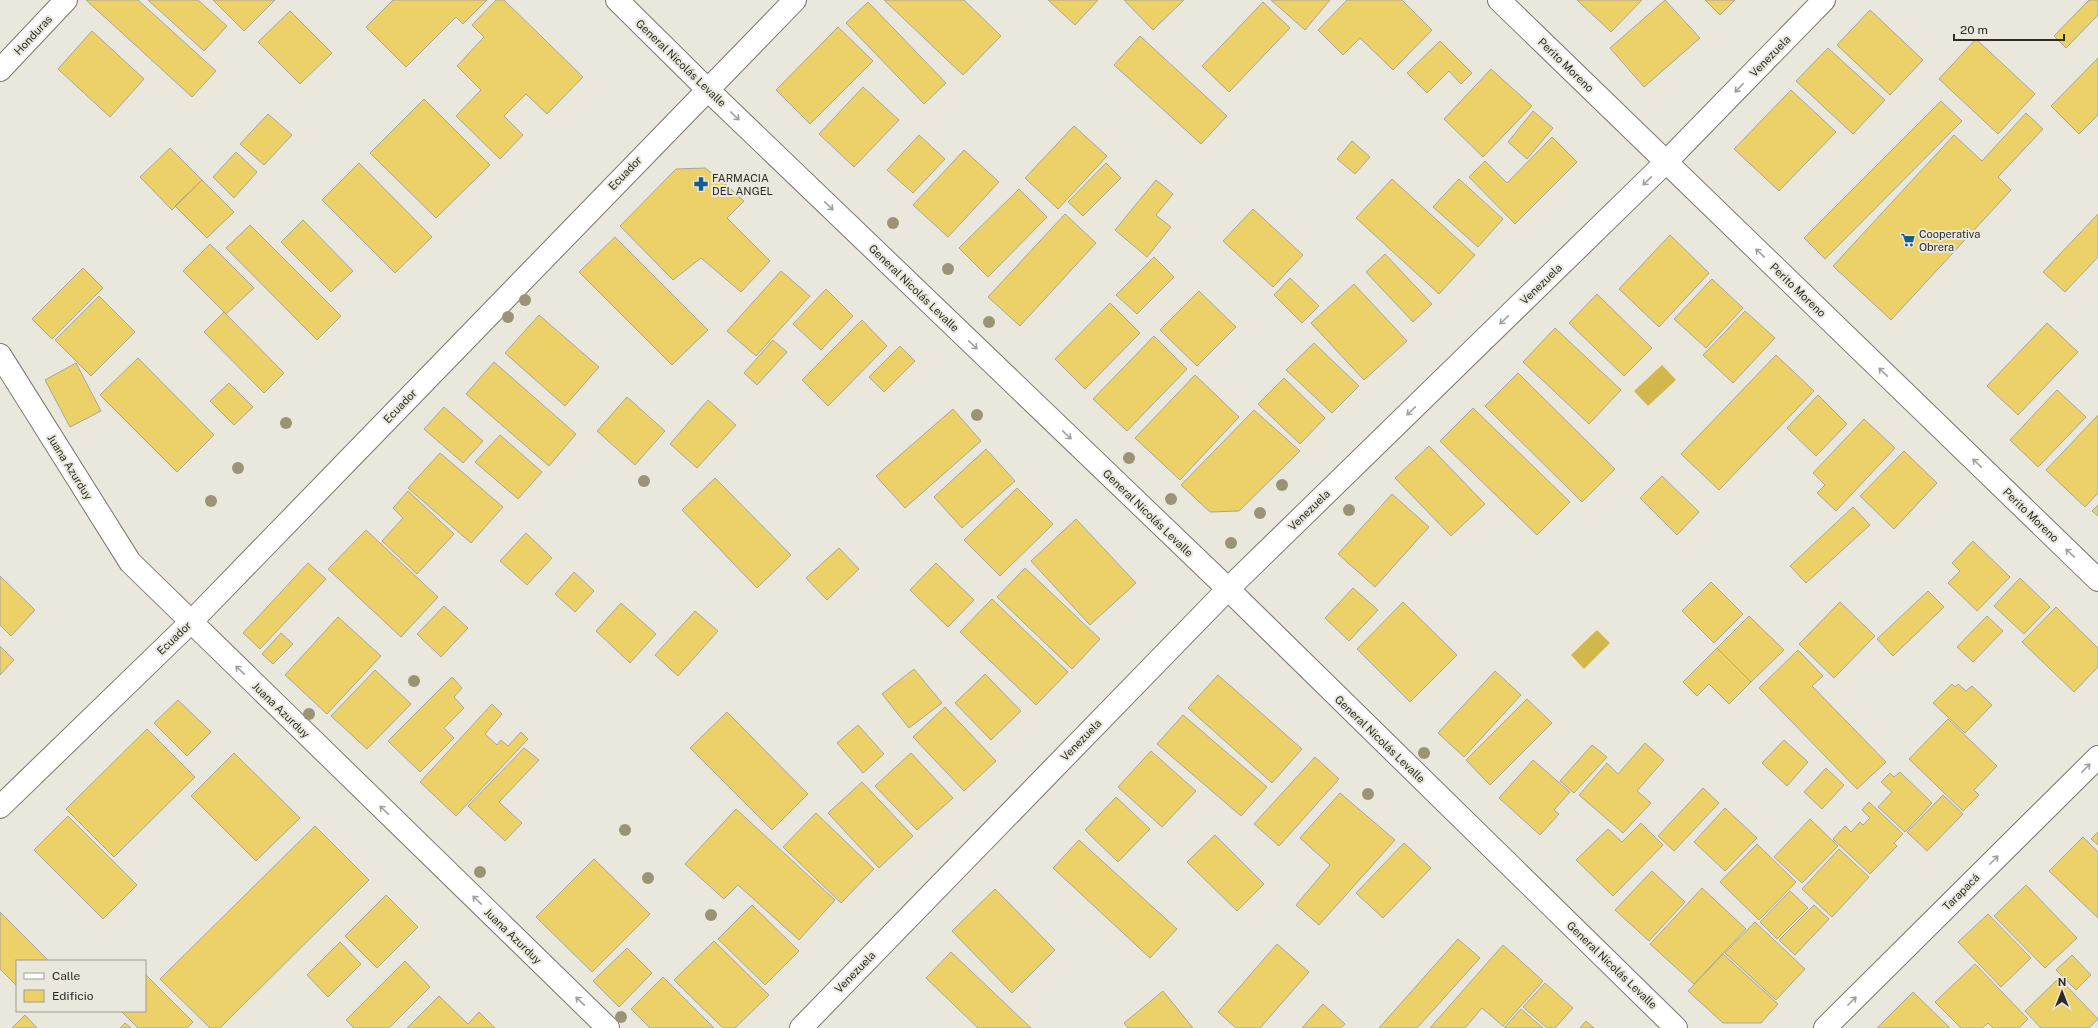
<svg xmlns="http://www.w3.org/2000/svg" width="2098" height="1028" font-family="'Public Sans',sans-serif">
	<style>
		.water { fill: #d2b74d }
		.building { fill: #ecd169; stroke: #a9a69c }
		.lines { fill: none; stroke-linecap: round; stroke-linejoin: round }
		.street-casing { stroke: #7a786e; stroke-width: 24 }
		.secondary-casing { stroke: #7a786e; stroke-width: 24 }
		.street { stroke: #fff; stroke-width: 22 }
		.secondary { stroke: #fff; stroke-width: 22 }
		.tree { fill: #9b9376 }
		.oneway { stroke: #a0a09e }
		.labels { text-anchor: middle; stroke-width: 4; stroke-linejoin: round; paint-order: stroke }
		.street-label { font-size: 11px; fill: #2c2b27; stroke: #eae7dc }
		.poi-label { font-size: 11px; fill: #2c2b27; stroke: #eae7dc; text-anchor: start }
	</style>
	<rect width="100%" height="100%" fill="#eae7dc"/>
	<!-- water -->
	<path class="water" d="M1662 365 1676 380 1648 406 1634 391Z
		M1597 630 1610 643 1584 669 1571 655Z"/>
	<!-- building -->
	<path class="building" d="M86 0H138L216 71 192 97Z
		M148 0H198L227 26 204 51Z
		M213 0H275L244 31Z
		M393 0H487L463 24 456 17 406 67 366 27Z
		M496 0H504L583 77 547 114 526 94 504 116 523 135 500 159 456 116 481 90 457 66 484 37 472 25Z
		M884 0H964L1001 36 963 75Z
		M1048 0H1098L1075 25Z
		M1124 0H1184L1153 30Z
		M1271 0H1330L1305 30Z
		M1347 0H1402L1432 30 1393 70 1360 38 1343 55 1318 30Z
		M1577 0H1642L1611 32Z
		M1665 0 1700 38 1644 87 1610 48Z
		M1705 0H1735L1720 15Z
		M2089 0H2098V15L2066 48 2054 36Z
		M868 2 946 83 924 104 846 23Z
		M1263 2 1290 28 1229 92 1202 66Z
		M1870 10 1923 60 1890 95 1837 45Z
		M290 11 332 53 300 84 258 42Z
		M838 27 873 61 810 124 776 90Z
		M92 31 144 79 110 117 58 69Z
		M1140 36 1227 116 1201 144 1114 65Z
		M1976 39 2035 94 1998 134 1939 79Z
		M1440 41 1472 73 1461 84 1449 71 1427 93 1407 73Z
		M1828 48 1885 100 1853 134 1796 81Z
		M2098 58V115L2079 134 2051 106Z
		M1491 69 1532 106 1483 157 1444 119Z
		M863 87 899 120 854 167 819 134Z
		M1791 90 1836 132 1779 191 1734 149Z
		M424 99 490 165 436 218 370 153Z
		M1941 101 1962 121 1825 259 1804 238Z
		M1533 111 1553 128 1527 159 1508 142Z
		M2026 113 2043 129 1998 177 2011 190 1891 320 1833 266 1954 135 1982 161Z
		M268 114 292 135 264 165 240 144Z
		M1074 126 1107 156 1058 209 1025 178Z
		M919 135 945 159 913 193 887 170Z
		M1552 137 1577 162 1515 224 1469 177 1485 161 1507 183Z
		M1352 141 1370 157 1355 174 1337 159Z
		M170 148 202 180 172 210 140 177Z
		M964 150 999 182 948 237 913 205Z
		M236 152 257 172 234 198 213 177Z
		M359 163 432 237 395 273 322 200Z
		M1106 163 1121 178 1083 216 1068 202Z
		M705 168 721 180 744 201 727 218 770 261 741 292 701 258 673 280 620 226 676 169Z
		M1392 179 1475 255 1439 294 1356 218Z
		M1459 179 1503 219 1478 247 1433 207Z
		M202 180 234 212 207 238 175 206Z
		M1156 180 1173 194 1156 215 1171 227 1147 257 1115 230Z
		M1019 189 1047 217 988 277 959 248Z
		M1253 209 1303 255 1273 287 1223 241Z
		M1065 214 1096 243 1020 326 988 297Z
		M2098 214V257L2065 292 2043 272Z
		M303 220 353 271 331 292 281 242Z
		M250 225 341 316 317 340 226 248Z
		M1670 235 1709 273 1659 327 1619 289Z
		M615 237 708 330 672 365 579 272Z
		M210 244 254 288 226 314 183 271Z
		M1385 254 1432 304 1413 322 1366 272Z
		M1154 257 1174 277 1137 314 1116 295Z
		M83 268 103 288 52 339 32 319Z
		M781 271 810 296 756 356 727 331Z
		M1290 278 1319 306 1302 323 1274 295Z
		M1712 279 1743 308 1706 348 1674 319Z
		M1354 284 1407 341 1364 380 1311 323Z
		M826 289 853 316 821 350 793 324Z
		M1199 291 1236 327 1197 366 1160 330Z
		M1597 294 1652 348 1624 376 1569 323Z
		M99 296 135 332 91 376 55 340Z
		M1110 303 1140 333 1085 389 1055 359Z
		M1745 311 1775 338 1733 383 1703 355Z
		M224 312 284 373 264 393 204 332Z
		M539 315 599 367 565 406 505 353Z
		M862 320 887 346 828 406 802 380Z
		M2047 323 2078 352 2018 415 1987 386Z
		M1555 328 1621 390 1589 424 1523 362Z
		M1154 336 1187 369 1127 431 1093 399Z
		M773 340 787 352 757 385 744 373Z
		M1314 343 1359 386 1332 413 1286 370Z
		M900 346 915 361 884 392 869 377Z
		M1776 355 1814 391 1719 490 1681 454Z
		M138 358 214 435 177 472 100 395Z
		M494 362 576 434 549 466 466 394Z
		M76 363 101 411 70 427 45 380Z
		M1518 373 1615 469 1582 502 1485 406Z
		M1195 375 1239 417 1180 480 1135 438Z
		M1284 378 1325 418 1300 444 1258 404Z
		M229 383 253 407 234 425 210 401Z
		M2057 390 2086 417 2038 467 2010 440Z
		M1818 395 1847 424 1816 456 1787 428Z
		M627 397 665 431 635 465 597 431Z
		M708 400 736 425 697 468 670 444Z
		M444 407 483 441 463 463 424 429Z
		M1473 408 1570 502 1537 535 1440 441Z
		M953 409 981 441 905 508 876 476Z
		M1254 410 1300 451 1239 511 1210 512 1181 485Z
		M2098 415V493L2085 507 2046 470Z
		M1864 419 1895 448 1836 511 1817 493 1825 485 1813 473Z
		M500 435 542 472 518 499 475 462Z
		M1429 446 1485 504 1451 536 1395 478Z
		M986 449 1015 481 962 528 934 497Z
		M1904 451 1937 483 1894 529 1860 496Z
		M440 453 503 507 471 543 408 488Z
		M1662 476 1699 512 1677 535 1640 498Z
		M715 478 791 555 757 588 682 510Z
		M1017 488 1053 524 1000 576 964 540Z
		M408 491 454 534 417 574 382 541 403 518 393 508Z
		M1392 494 1429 527 1375 587 1338 554Z
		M2098 505V516L2092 511Z
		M1853 507 1870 525 1806 583 1790 566Z
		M1076 519 1136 583 1090 625 1031 561Z
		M366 530 438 597 401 637 328 569Z
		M526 533 552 558 527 585 500 561Z
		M1973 541 2010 577 1977 611 1948 583 1960 571 1952 563Z
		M839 548 859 569 827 600 806 578Z
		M308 563 326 579 260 649 243 633Z
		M936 563 974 600 948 627 910 590Z
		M1025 568 1100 639 1072 669 997 597Z
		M574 572 594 591 575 612 555 594Z
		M0 576 35 610 11 636 0 625Z
		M2020 578 2050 607 2024 634 1994 606Z
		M1711 582 1743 614 1714 643 1682 611Z
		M1353 588 1378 610 1349 641 1325 618Z
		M1928 591 1944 607 1893 656 1877 639Z
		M992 599 1068 672 1036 705 960 632Z
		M1403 602 1457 655 1410 702 1357 649Z
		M1840 602 1875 636 1834 678 1799 644Z
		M621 603 656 634 630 663 596 631Z
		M444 606 468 628 441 657 417 634Z
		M2056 607 2098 648V667L2074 692 2022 642Z
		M695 611 718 631 678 676 655 655Z
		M1749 616 1784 650 1751 682 1717 648Z
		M1987 616 2003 631 1973 662 1957 647Z
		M338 617 381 656 327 714 285 675Z
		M281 633 293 644 273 664 262 654Z
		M0 646 14 660 0 675Z
		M1717 648 1751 682 1729 704 1709 684 1697 696 1683 682Z
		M1798 650 1823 676 1812 686 1886 762 1857 789 1759 688Z
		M914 669 942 703 909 728 882 694Z
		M375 670 411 704 367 749 331 716Z
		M1495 671 1521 695 1464 757 1438 733Z
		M985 674 1021 711 991 740 955 703Z
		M1218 675 1302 749 1272 783 1188 708Z
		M452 677 462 688 454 697 464 708 444 728 454 738 420 772 388 741Z
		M1952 684 1955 687 1958 684 1966 691 1972 686 1992 705 1965 733 1933 703Z
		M1527 699 1552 723 1490 785 1466 760Z
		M178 700 211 732 187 756 154 723Z
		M492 704 502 714 485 734 497 745 501 740 508 746 521 732 528 739 456 816 420 782Z
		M945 707 996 761 964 791 913 737Z
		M727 712 808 794 772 830 690 748Z
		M1183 715 1267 787 1241 816 1157 744Z
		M1948 719 1997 766 1974 790 1979 795 1963 811 1909 759Z
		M858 725 884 754 863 773 837 743Z
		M147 729 195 777 114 857 66 809Z
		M1784 740 1808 762 1787 786 1762 763Z
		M1645 743 1664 760 1637 791 1651 803 1623 833 1579 795 1607 763 1618 774Z
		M1592 745 1607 757 1574 793 1560 781Z
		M524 748 539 760 499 802 522 823 505 841 468 806Z
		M1151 751 1196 791 1162 827 1118 787Z
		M234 753 300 818 256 861 191 796Z
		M911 753 953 798 917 830 875 786Z
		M1315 757 1339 779 1279 846 1254 824Z
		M1533 760 1570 792 1554 810 1559 814 1540 835 1499 798Z
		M1826 768 1844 785 1822 809 1804 792Z
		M1900 772 1932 803 1905 832 1878 807 1892 792 1881 782 1890 773 1894 777Z
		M862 782 913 836 879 868 828 813Z
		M1703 788 1719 803 1674 851 1658 836Z
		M1340 793 1395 840 1319 925 1296 905 1330 865 1300 838Z
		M1943 795 1963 814 1927 851 1907 832Z
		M1116 797 1150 829 1118 862 1085 830Z
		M1869 802 1903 834 1894 843 1897 846 1870 874 1833 839 1845 826 1851 832 1860 822 1863 825 1870 818 1862 810Z
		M1725 808 1757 838 1725 871 1694 842Z
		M736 809 835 900 799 940 738 885 724 899 685 864Z
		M816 813 874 869 841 903 783 847Z
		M68 816 137 885 103 919 34 850Z
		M1810 819 1838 846 1802 883 1774 857Z
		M1641 823 1663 845 1613 896 1576 860 1608 829 1622 842Z
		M315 826 369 880 220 1028H210L160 979Z
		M2098 832V845L2091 839Z
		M1215 835 1264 884 1237 911 1187 862Z
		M2083 837 2098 852V918L2049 871Z
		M1079 840 1177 929 1150 958 1053 868Z
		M1404 843 1431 868 1383 918 1356 893Z
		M1757 844 1796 882 1759 920 1720 882Z
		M1839 849 1869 877 1832 917 1802 889Z
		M594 859 650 914 592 972 536 917Z
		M1652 871 1685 902 1649 941 1615 910Z
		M2026 885 2077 938 2045 968 1994 916Z
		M1702 888 1746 929 1694 984 1650 944Z
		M995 889 1055 950 1012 993 952 931Z
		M1790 891 1808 908 1777 939 1760 922Z
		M386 895 418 927 377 968 345 936Z
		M752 905 799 951 765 985 718 939Z
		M1814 905 1829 919 1795 955 1779 940Z
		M0 912 49 961H17V986L0 969Z
		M1988 914 2031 958 2001 987 1958 942Z
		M1755 922 1805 969 1776 1000 1725 953Z
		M1458 939 1480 958 1417 1028H1379Z
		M714 941 769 995 735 1028H723L674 980Z
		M340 942 361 964 328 997 307 975Z
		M1277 944 1309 972 1260 1028H1236L1218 1012Z
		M1503 945 1543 981 1503 1026 1482 1008 1465 1028H1430Z
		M627 948 652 973 619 1007 593 981Z
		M951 952 1031 1028H978L926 978Z
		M1723 954 1778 1004 1761 1023H1723L1688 991Z
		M2072 955 2091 975 2076 990 2056 970Z
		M405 961 430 987 389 1028H354L346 1020Z
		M1975 964 2028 1019 2019 1028H1993L1988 1023 1982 1028H1961L1935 1002Z
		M145 974 193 1022 187 1028H138L121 1011H145Z
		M663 977 714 1028H650L631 1009Z
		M2059 978 2098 1019 2089 1028H2041L2025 1011Z
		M1545 983 1573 1008 1555 1028H1547L1523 1007Z
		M1163 991 1193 1028H1128L1124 1023Z
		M1913 992 1950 1028H1877Z
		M439 996 468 1024 479 1012 495 1028H407Z
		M1323 1004 1345 1024 1341 1028H1302Z
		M1521 1009 1543 1028H1504Z
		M25 1015 37 1028H12Z
		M1586 1021 1594 1028H1580Z
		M125 1023 131 1028H120Z"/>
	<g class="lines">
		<defs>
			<path id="street" d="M1499 0 2098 580
				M0 70 66 0
				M707 89 1228 589 1676 1028
				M0 355 130 562 608 1028
				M801 1028 1228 589 1666 162 1824 0
				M1825 1028 2098 757"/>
			<path id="secondary" d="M617 0 707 89
				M0 807 191 622 795 0"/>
		</defs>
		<!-- street casing -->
		<use href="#street" class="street-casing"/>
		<!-- secondary casing -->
		<use href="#secondary" class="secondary-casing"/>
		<!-- street -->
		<use href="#street" class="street"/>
		<!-- secondary -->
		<use href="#secondary" class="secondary"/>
	</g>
	<!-- trees -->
	<g class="tree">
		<circle cx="893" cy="223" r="6"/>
		<circle cx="948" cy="269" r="6"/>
		<circle cx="525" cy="300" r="6"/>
		<circle cx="508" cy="317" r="6"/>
		<circle cx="989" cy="322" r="6"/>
		<circle cx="977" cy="415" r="6"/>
		<circle cx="286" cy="423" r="6"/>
		<circle cx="1129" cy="458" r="6"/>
		<circle cx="238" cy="468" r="6"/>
		<circle cx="644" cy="481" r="6"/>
		<circle cx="1282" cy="485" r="6"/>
		<circle cx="1171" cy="499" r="6"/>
		<circle cx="211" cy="501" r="6"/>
		<circle cx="1349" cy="510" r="6"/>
		<circle cx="1260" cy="513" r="6"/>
		<circle cx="1231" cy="543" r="6"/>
		<circle cx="414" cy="681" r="6"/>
		<circle cx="309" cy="714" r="6"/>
		<circle cx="1424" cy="753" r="6"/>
		<circle cx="1368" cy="794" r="6"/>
		<circle cx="625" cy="830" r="6"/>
		<circle cx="480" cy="872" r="6"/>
		<circle cx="648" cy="878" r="6"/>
		<circle cx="711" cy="915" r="6"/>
		<circle cx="621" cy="1017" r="6"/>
	</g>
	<!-- one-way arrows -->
	<defs><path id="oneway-shaft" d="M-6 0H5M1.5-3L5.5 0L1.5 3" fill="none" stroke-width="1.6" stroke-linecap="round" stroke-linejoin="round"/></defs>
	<g class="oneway">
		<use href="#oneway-shaft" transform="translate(1739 88) rotate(134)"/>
		<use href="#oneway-shaft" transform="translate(735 116) rotate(44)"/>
		<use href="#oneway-shaft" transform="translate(1647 181) rotate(136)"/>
		<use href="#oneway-shaft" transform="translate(829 206) rotate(44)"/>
		<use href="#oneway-shaft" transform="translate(1760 253) rotate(-136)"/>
		<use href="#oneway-shaft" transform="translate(1504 320) rotate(136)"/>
		<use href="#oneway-shaft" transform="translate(973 345) rotate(44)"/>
		<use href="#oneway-shaft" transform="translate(1883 372) rotate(-136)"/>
		<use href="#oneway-shaft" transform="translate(1411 411) rotate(136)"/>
		<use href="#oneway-shaft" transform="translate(1067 435) rotate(44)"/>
		<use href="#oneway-shaft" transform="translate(1977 463) rotate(-136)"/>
		<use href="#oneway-shaft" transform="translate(2070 553) rotate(-136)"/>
		<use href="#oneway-shaft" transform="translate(240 670) rotate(-136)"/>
		<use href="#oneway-shaft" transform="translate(2086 768) rotate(-45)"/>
		<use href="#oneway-shaft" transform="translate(384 810) rotate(-136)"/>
		<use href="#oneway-shaft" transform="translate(1994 860) rotate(-45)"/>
		<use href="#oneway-shaft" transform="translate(477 900) rotate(-136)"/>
		<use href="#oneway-shaft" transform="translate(580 1001) rotate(-136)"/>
		<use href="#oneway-shaft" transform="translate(1852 1001) rotate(-45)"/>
	</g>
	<!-- icons -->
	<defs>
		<symbol id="pharmacy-bare" viewBox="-9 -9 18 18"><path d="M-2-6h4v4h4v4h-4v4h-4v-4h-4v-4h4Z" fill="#135d91" stroke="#eae7dc" stroke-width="2.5" paint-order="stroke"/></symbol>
		<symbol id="supermarket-bare" viewBox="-9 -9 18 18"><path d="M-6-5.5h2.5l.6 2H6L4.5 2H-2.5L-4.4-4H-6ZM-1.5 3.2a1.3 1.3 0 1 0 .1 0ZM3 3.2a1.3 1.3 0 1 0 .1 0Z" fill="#135d91" stroke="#eae7dc" stroke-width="2.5" paint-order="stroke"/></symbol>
	</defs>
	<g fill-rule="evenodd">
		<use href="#pharmacy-bare" x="691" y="174" width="20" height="20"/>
		<use href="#supermarket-bare" x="1898" y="230" width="20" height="20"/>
	</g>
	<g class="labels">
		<!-- street labels -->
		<g class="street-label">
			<text transform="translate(33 35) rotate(-47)" y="4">Honduras</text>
			<text transform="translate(1770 56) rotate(-46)" y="4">Venezuela</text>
			<text transform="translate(681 63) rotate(44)" y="4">General Nicolás Levalle</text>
			<text transform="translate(1566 65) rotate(44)" y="4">Perito Moreno</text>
			<text transform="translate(625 173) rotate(-46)" y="4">Ecuador</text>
			<text transform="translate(1541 284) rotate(-44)" y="4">Venezuela</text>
			<text transform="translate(914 288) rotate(44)" y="4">General Nicolás Levalle</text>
			<text transform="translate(1798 290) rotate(44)" y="4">Perito Moreno</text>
			<text transform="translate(400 406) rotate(-46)" y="4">Ecuador</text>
			<text transform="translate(70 467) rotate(58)" y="4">Juana Azurduy</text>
			<text transform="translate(1309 510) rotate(-44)" y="4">Venezuela</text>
			<text transform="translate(1148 513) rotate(44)" y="4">General Nicolás Levalle</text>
			<text transform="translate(2031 515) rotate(44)" y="4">Perito Moreno</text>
			<text transform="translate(174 638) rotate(-44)" y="4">Ecuador</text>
			<text transform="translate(281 710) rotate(44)" y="4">Juana Azurduy</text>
			<text transform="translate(1380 739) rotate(44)" y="4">General Nicolás Levalle</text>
			<text transform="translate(1081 740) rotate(-46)" y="4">Venezuela</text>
			<text transform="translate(1961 892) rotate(-45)" y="4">Tarapacá</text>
			<text transform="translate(513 936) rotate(44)" y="4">Juana Azurduy</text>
			<text transform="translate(1612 965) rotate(44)" y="4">General Nicolás Levalle</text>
			<text transform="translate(855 972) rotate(-46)" y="4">Venezuela</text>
		</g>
		<!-- poi labels -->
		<g class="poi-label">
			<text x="712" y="182">FARMACIA<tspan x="712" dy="13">DEL ANGEL</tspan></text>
			<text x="1919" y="238">Cooperativa<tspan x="1919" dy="13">Obrera</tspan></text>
		</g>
	</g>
	<!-- legend -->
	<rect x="16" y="960" width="130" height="52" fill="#eae7dc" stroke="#9e9c94"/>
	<rect x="24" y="973" width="20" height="6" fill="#ffffff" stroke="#9e9c94"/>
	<text x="52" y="980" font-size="12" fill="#2c2b27">Calle</text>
	<rect x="24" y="990" width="20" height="12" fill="#ecd169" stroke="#9e9c94"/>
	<text x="52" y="1000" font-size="12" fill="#2c2b27">Edificio</text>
	<!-- north arrow -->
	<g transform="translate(2062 992)" stroke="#eae7dc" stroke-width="3" paint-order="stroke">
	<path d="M0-3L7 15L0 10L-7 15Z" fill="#2c2b27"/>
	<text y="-6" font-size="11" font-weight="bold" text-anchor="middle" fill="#2c2b27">N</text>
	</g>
	<!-- scale -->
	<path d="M1954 34v6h110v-6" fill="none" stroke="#2c2b27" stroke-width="2"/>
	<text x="1960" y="34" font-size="12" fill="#2c2b27" stroke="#eae7dc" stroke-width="3" paint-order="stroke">20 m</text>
</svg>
